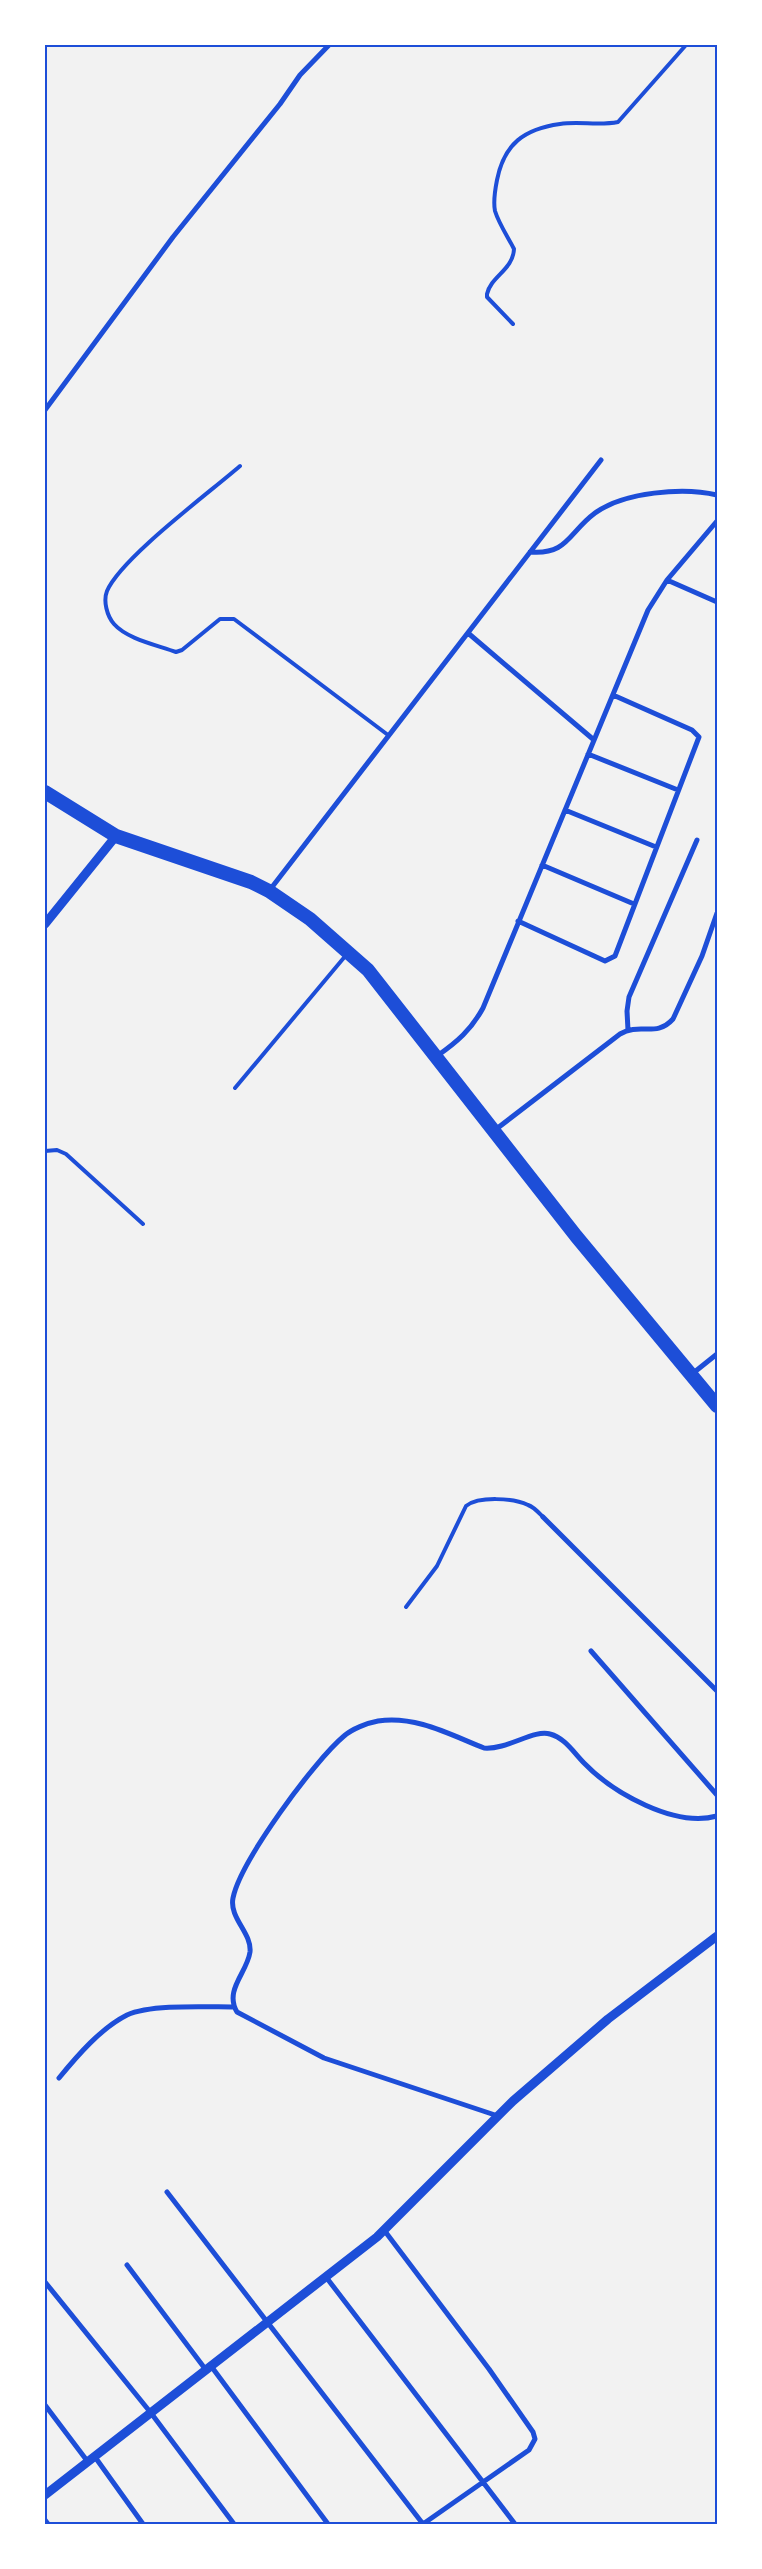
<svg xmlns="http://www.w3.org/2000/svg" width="762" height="2569" font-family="'Roboto Serif',serif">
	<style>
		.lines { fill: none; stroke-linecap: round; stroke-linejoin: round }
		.service { stroke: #1d4ed8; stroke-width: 4 }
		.minor { stroke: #1d4ed8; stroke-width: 5 }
		.tertiary { stroke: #1d4ed8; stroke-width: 9 }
		.trunk { stroke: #1d4ed8; stroke-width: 14 }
		.neatline { fill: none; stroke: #1d4ed8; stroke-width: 2 }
	</style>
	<rect width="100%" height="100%" fill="#f2f2f2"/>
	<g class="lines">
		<!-- service -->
		<path class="service" d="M513 324 487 297V294C491 276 513 270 514 249 508 237 499 224 495 211 493 201 495 190 497 180 504 144 524 129 560 124 579 121 599 126 618 122L686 45
			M240 466C209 493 121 558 107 591 103 601 107 616 114 624 127 639 157 645 176 652L182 650 220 619H234L388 735
			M235 1088 347 954
			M45 1151 57 1150 66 1154 143 1224
			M406 1607 437 1566 466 1506C479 1496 513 1498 528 1505 534 1507 539 1513 543 1517"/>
		<!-- minor -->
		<path class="minor" d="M45 410 173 237 280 104 300 75 329 45
			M530 552C568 555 568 533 595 513 624 492 683 487 717 495
			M667 580 717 602
			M468 633 594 740
			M588 754 678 790
			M565 810 656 847
			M542 865 634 904
			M269 891 601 460
			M518 921 605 961 615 956 699 737 692 730 613 695
			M628 1030 627 1011 629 997 697 840
			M437 1056C457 1042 471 1030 483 1008L648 610 667 580 717 521
			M495 1130 620 1034C640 1022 656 1038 673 1019L702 956 717 913
			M692 1374 717 1354
			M543 1517 717 1691
			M591 1651 717 1795
			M59 2078C77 2056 101 2028 127 2015 151 2004 206 2007 234 2007
			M498 2116 324 2058 237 2012C224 1990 247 1973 250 1952 252 1933 229 1918 233 1898 240 1862 314 1761 344 1736 352 1729 367 1723 378 1721 415 1715 451 1735 484 1748 507 1750 534 1729 550 1734 565 1738 574 1753 584 1763 613 1793 675 1828 717 1816
			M167 2192 423 2524
			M384 2230 489 2369 533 2432 535 2439 529 2450 423 2524
			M127 2265 206 2370
			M326 2277 515 2524
			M45 2282 151 2413 234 2524
			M211 2366 328 2524
			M45 2405 88 2462
			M95 2457 143 2524
			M45 2520 48 2524"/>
		<!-- tertiary -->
		<path class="tertiary" d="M45 924 116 836
			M45 2495 377 2237 513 2101 608 2019 717 1936"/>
		<!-- trunk -->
		<path class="trunk" d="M45 792 116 836 251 882 269 891 310 919 368 970 576 1236 717 1406"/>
	</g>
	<!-- border -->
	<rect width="762" height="2569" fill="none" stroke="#ffffff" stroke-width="92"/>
	<rect x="46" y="46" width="670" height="2477" class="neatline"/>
</svg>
